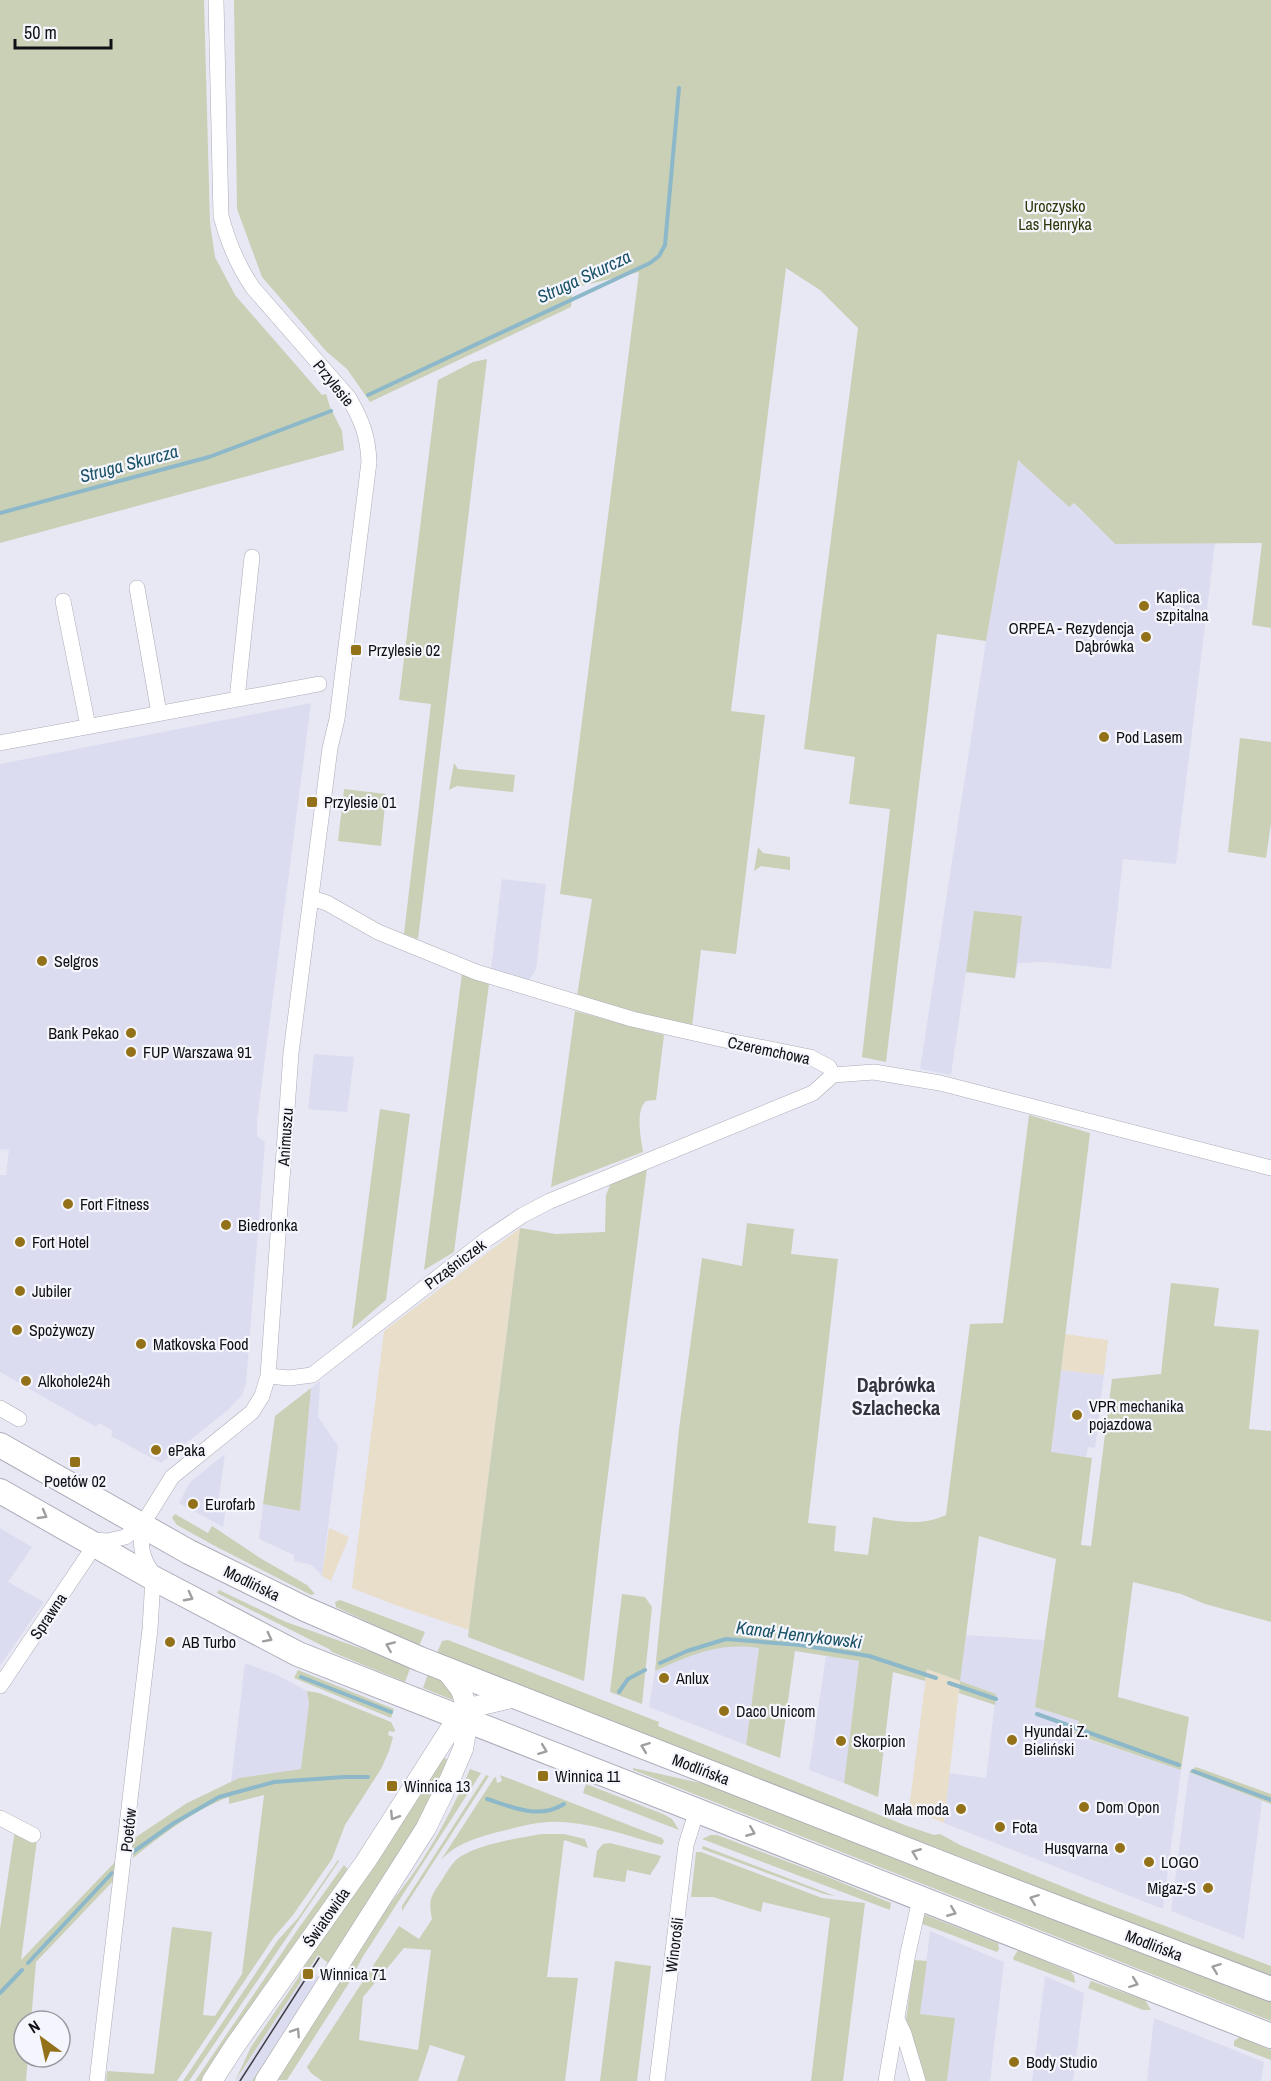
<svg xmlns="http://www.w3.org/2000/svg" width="1271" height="2081" font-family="'Archivo Narrow',sans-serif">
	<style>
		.built { fill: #dbdcef }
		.industrial { fill: #e9deca }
		.green { fill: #c9d0b6; fill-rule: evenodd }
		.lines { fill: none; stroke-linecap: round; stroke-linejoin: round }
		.stream { stroke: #8db8ca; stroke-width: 4 }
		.minor-casing { stroke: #abacb7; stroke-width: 16 }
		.tertiary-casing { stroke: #abacb7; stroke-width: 21 }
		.primary-casing { stroke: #abacb7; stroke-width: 26 }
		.minor { stroke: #fff; stroke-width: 15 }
		.tertiary { stroke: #fff; stroke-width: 20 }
		.primary { stroke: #fff; stroke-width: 24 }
		.tram { stroke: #3d3d43; stroke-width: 1.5 }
		.oneway { stroke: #9f9fa1 }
		.poi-dot { fill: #937118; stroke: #f5f6fd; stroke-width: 2 }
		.labels { text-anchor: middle; stroke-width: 4.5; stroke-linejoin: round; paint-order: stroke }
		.park-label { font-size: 16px; fill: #30380b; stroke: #f5f6fd }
		.street-label { font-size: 16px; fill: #101014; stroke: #f5f6fd }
		.poi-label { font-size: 16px; fill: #101014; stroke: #f5f6fd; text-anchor: start }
		.water-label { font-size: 18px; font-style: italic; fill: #1a5266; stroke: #f5f6fd }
		.quarter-label { font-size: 20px; font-weight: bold; fill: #34343d; stroke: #f5f6fd }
	</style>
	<rect width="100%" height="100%" fill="#e7e8f4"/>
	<!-- built -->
	<path class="built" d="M1018 460 1069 507 1073 503 1115 544 1215 543 1176 864 1123 859 1111 969 1047 962 1018 963 1015 978 966 972 951 1075 920 1069 986 641Z
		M311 703 257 1120V1136L265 1142 246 1384 242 1395 228 1410 161 1463 111 1436 113 1431 108 1428 99 1423 96 1427 0 1372V1175H6L9 1150 0 1149V764Z
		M502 879 546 884 536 969 529 981 491 969Z
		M314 1054 354 1057 347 1112 308 1109Z
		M1061 1370 1104 1375 1095 1448 1088 1447 1086 1457 1051 1453Z
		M320 1381 318 1417 338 1446 322 1576 312 1565 294 1561V1555L259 1539 263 1504 300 1511 311 1388Z
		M225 1454 218 1504 226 1506 223 1527 179 1503 190 1482Z
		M0 1528 32 1547 8 1582 44 1602 0 1666Z
		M966 1635 1044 1640 1035 1707 1079 1721 1074 1735 1181 1770 1163 1909 944 1823 949 1773 986 1778 996 1694 960 1681Z
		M740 1645 759 1648 746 1745 649 1707 655 1671 689 1655 723 1646Z
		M826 1656 859 1661 844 1783 809 1770Z
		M245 1663 277 1675 307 1691 309 1703 301 1769 239 1778 231 1782Z
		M1189 1772 1262 1801 1244 1939 1171 1911Z
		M930 1931 1004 1962 990 2081H947L955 2018 920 2014Z
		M308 1969 319 1977 252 2081H236Z
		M1045 1976 1084 1993 1073 2081H1032Z
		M1154 2018 1264 2062 1261 2081H1147Z"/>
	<!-- industrial -->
	<path class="industrial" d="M520 1228 469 1630 398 1606 352 1588 384 1331Z
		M1065 1334 1108 1340 1104 1375 1061 1370Z
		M329 1528 349 1537 331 1581 322 1576Z
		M927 1669 960 1681 944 1823 909 1809Z"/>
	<!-- green -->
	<path class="green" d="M0 0H204L210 223 215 257 235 295 322 395 326 394 330 407 342 431 344 450 0 543Z
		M234 0H1271V628L1252 625 1262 543 1115 544 1074 503 1069 507 1018 460 986 641 937 634 886 1062 862 1057 890 809 849 804 855 757 804 749 858 328 820 290 786 268 731 711 765 715 736 954 701 950 692 1027 577 996 592 899 560 894 639 272 573 288 571 307 370 402 347 369 326 351 262 277 237 209Z
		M487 359 418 939 404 934 431 704 399 700 438 380 473 362Z
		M1240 738 1271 742V823L1266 858 1228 852Z
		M454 763 458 769 515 775 513 792 457 786 449 790Z
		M344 789 386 794 381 846 338 841Z
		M758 847 763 853 790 857V870L761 866 754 871Z
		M974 911 1022 916 1015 978 966 972Z
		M462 973 489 984 454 1252 424 1270Z
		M575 1011 664 1035 656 1100 646 1101C635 1111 641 1138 643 1152L551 1187Z
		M380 1109 410 1114 386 1300 352 1329Z
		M1029 1115 1090 1133 1051 1452 1092 1458 1081 1545 1091 1546 1112 1379 1161 1374 1171 1283 1219 1288 1214 1326 1259 1330 1249 1429 1271 1431V1622L1205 1604 1181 1594 1133 1582 1118 1697 1189 1717 1181 1770 1074 1734 1079 1721 1035 1707 1056 1559 979 1536 960 1681 996 1694 995 1705 959 1693 960 1681 927 1669 925 1681 893 1672 878 1797 844 1783 859 1661 795 1651 780 1758 746 1745 759 1648C718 1642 691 1655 655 1671L679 1429 702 1258 742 1266 747 1223 794 1229 791 1254 838 1259 808 1523 836 1526 834 1551 868 1555 873 1517C897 1522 923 1526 946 1515L970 1324 1003 1323Z
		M647 1168 601 1529 584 1681 468 1637 520 1228 556 1234 605 1232 606 1195 611 1183Z
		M311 1388 300 1511 263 1504 275 1416Z
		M175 1514 208 1533 212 1526 260 1558 307 1585 315 1594 311 1595 215 1546 177 1525 172 1518Z
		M219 1590 286 1622 411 1666 405 1682 332 1652 329 1649 217 1593Z
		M622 1594 645 1597 652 1607 642 1704 610 1692Z
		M340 1600 425 1632 419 1646 336 1607 335 1602Z
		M448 1640 659 1722 658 1726 907 1826 934 1835 940 1834 960 1845 1086 1896 1271 1966V1978L437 1653 442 1641Z
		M298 1670 394 1709 391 1718 294 1678Z
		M428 1674 444 1682 458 1702 423 1688Z
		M307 1691 319 1693 391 1722 395 1730 394 1732 389 1731 388 1735 393 1737 389 1751 381 1769 345 1825 332 1859 293 1915 274 1937 177 2081H106L107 2071 154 2074 172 1927 212 1932 203 2015 215 2016 242 1974 264 1795 229 1804V1797C194 1810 162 1835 133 1858V1839L187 1803 239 1778 301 1769 309 1703Z
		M442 1757 450 1761 428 1808 256 2081H252L328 1963 318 1955 235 2081 251 2047 298 1978 311 1951Z
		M1196 1767 1271 1794V1804L1189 1772Z
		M633 1768 714 1786 1271 2002V2021L633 1770Z
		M470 1769 481 1773 362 1958 349 1983 287 2080H274L388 1906C423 1865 449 1818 470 1769Z
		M486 1775 489 1776 402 1911V1906Z
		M500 1775 662 1838 664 1841 662 1845C626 1836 586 1820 548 1822 531 1823 515 1828 498 1832 476 1838 457 1843 441 1860L494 1778 496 1777 497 1783 502 1781Z
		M586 1784 663 1814 672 1819 679 1830 583 1793Z
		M15 1830 37 1840 21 1960 117 1860 115 1879 36 1962 31 2021H24V2057H28L26 2081H0V1929Z
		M542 1834H564L585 1839 588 1848 564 1840 547 1977 578 1978 565 2081H457L465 2056 430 2045 418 2081H322L311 2073 307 2067 399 1926 419 1939 432 1919C428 1899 431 1896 442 1880 446 1873 450 1866 456 1860 473 1845 518 1838 542 1834ZM404 1948 431 1950 418 2050 359 2040 363 1997Z
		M711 1835H717L828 1877 891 1903 890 1910 702 1839Z
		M610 1843 661 1856 659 1861 650 1875 627 1870 625 1882 593 1877 597 1851 603 1844Z
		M703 1846 835 1896 824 1894 702 1849Z
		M696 1852H701L822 1898 865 1903 843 2081H811L830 1918 763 1902 761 1912 713 1897H691Z
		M338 1860 339 1861 337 1864 189 2081H183L278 1940 298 1918Z
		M344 1865 349 1871 203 2081H195L298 1929Z
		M925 1915 998 1943 999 1949 997 1952 920 1923 922 1916Z
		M1018 1950 1071 1972 1074 1976 1075 1983 1014 1960 1013 1958Z
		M914 1960 927 1961 920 2014 955 2018 947 2081H926L922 2074 906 2020Z
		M615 1961 651 1966 637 2081H600Z
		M1091 1981 1145 2000 1151 2010H1143L1088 1988Z
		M1240 2037 1271 2050V2060L1234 2046V2041Z"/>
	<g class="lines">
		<!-- stream -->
		<path class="stream" d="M368 395 650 263 659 256 665 245 679 88
			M0 513 209 457 331 411
			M660 1663 687 1651 726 1639 800 1645 869 1656 936 1678
			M301 1677 391 1712
			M949 1683 996 1699
			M619 1692 628 1679 645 1670
			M1037 1714 1179 1765
			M1193 1771 1271 1800
			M487 1799C512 1807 539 1820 564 1804
			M133 1852 174 1823 219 1797 274 1782 344 1777H368
			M28 1963 112 1873
			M0 1993 22 1970"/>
		<defs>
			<path id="minor" d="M137 588 159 713
				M63 601 88 726
				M237 699 252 557
				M0 743 319 684
				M311 898 327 903 378 932 476 972 632 1019 729 1041 810 1057 829 1067 833 1075
				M833 1075 874 1072 940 1083 1271 1168
				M268 1376 289 1378 312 1375 487 1239 523 1215 550 1201 813 1093 833 1075
				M0 1408 19 1419
				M142 1525C140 1546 141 1559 155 1576
				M92 1540 108 1541 125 1537 142 1525 172 1477 252 1412 262 1396 268 1376 291 1053 330 748 337 719 369 462C368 436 362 421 349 398L253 288C237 265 228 242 221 216L216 0
				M0 1686 95 1545
				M0 1818 33 1835
				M897 2019 904 2034 918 2081
				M97 2081 150 1629 153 1578
				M657 2081 686 1845 697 1810
				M886 2081 908 1953 920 1899"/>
			<path id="tertiary" d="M212 2081 234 2047 366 1861 458 1717 469 1708 515 1697
				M265 2081 426 1828 450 1779 463 1749 469 1714 461 1690 444 1668"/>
			<path id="primary" d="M0 1445 189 1552 305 1609 420 1659 971 1875 1271 1989
				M0 1491 153 1578 298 1654 1271 2036"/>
		</defs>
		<!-- minor casing -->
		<use href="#minor" class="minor-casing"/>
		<!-- tertiary casing -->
		<use href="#tertiary" class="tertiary-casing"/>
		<!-- primary casing -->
		<use href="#primary" class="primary-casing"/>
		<!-- minor -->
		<use href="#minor" class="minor"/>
		<!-- tertiary -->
		<use href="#tertiary" class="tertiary"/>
		<!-- primary -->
		<use href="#primary" class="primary"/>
		<!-- tram -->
		<path class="tram" d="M240 2081 319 1958"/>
	</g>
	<!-- one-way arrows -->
	<defs><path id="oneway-chevron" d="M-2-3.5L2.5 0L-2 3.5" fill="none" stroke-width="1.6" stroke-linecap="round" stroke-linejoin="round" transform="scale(1.5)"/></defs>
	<g class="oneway">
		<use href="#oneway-chevron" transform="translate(43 1515) rotate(30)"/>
		<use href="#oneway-chevron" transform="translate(189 1597) rotate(28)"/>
		<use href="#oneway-chevron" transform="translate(268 1638) rotate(27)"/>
		<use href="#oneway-chevron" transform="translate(390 1646) rotate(-157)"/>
		<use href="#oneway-chevron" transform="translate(645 1747) rotate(-159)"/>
		<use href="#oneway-chevron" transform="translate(543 1750) rotate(21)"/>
		<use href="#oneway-chevron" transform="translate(394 1816) rotate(122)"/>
		<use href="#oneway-chevron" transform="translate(751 1832) rotate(22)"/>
		<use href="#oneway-chevron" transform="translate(916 1853) rotate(-158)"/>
		<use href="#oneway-chevron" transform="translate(1034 1899) rotate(-159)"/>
		<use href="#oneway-chevron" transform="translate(952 1912) rotate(22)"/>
		<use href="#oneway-chevron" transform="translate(1216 1968) rotate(-159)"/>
		<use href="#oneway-chevron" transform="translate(1134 1983) rotate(21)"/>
		<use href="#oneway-chevron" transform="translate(296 2032) rotate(-57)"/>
	</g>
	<!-- markers -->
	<g class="poi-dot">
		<circle cx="1144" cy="606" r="6"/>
		<circle cx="1146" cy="637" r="6"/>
		<rect x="350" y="644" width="12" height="12" rx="3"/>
		<circle cx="1104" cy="737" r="6"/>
		<rect x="306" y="796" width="12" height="12" rx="3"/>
		<circle cx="42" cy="961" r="6"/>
		<circle cx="131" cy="1033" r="6"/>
		<circle cx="131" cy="1052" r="6"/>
		<circle cx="68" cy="1204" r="6"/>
		<circle cx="226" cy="1225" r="6"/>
		<circle cx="20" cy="1242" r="6"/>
		<circle cx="20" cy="1291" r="6"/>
		<circle cx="17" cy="1330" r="6"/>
		<circle cx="141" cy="1344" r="6"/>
		<circle cx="26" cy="1381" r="6"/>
		<circle cx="1077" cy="1415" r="6"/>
		<circle cx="156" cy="1450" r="6"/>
		<rect x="69" y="1456" width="12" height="12" rx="3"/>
		<circle cx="193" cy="1504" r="6"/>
		<circle cx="170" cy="1642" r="6"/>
		<circle cx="664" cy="1678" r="6"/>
		<circle cx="724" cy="1711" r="6"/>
		<circle cx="1012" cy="1740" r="6"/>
		<circle cx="841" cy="1741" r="6"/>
		<rect x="537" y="1770" width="12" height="12" rx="3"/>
		<rect x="386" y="1780" width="12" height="12" rx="3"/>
		<circle cx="1084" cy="1807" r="6"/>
		<circle cx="961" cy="1809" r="6"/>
		<circle cx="1000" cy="1827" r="6"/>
		<circle cx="1120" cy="1848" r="6"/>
		<circle cx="1149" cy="1862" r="6"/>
		<circle cx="1208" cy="1888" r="6"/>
		<rect x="302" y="1968" width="12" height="12" rx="3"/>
		<circle cx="1014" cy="2062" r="6"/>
	</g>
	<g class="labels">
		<!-- park labels -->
		<g class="park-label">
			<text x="1055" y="212">Uroczysko<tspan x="1055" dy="18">Las Henryka</tspan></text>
		</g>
		<!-- street labels -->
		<g class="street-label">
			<text transform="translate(334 383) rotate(51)" y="6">Przylesie</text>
			<text transform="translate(769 1050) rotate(12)" y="6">Czeremchowa</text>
			<text transform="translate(285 1137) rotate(-86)" y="6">Animuszu</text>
			<text transform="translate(455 1264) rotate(-37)" y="6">Prząśniczek</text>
			<text transform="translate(252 1583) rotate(26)" y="6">Modlińska</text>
			<text transform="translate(48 1616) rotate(-56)" y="6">Sprawna</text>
			<text transform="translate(701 1769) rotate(21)" y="6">Modlińska</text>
			<text transform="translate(128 1830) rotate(-84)" y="6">Poetów</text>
			<text transform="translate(326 1917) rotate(-55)" y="6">Światowida</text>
			<text transform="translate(674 1945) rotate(-83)" y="6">Winorośli</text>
			<text transform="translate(1154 1945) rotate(21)" y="6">Modlińska</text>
		</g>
		<!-- poi labels -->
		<g class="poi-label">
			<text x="1156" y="603">Kaplica<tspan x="1156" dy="18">szpitalna</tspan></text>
			<text x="1134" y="634" text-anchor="end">ORPEA - Rezydencja<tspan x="1134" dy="18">Dąbrówka</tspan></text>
			<text x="368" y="656">Przylesie 02</text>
			<text x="1116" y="743">Pod Lasem</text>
			<text x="324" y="808">Przylesie 01</text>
			<text x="54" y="967">Selgros</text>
			<text x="119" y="1039" text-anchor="end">Bank Pekao</text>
			<text x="143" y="1058">FUP Warszawa 91</text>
			<text x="80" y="1210">Fort Fitness</text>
			<text x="238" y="1231">Biedronka</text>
			<text x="32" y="1248">Fort Hotel</text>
			<text x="32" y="1297">Jubiler</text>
			<text x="29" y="1336">Spożywczy</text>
			<text x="153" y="1350">Matkovska Food</text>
			<text x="38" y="1387">Alkohole24h</text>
			<text x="1089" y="1412">VPR mechanika<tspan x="1089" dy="18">pojazdowa</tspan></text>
			<text x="168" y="1456">ePaka</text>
			<text x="75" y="1487" text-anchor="middle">Poetów 02</text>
			<text x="205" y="1510">Eurofarb</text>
			<text x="182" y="1648">AB Turbo</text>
			<text x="676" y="1684">Anlux</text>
			<text x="736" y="1717">Daco Unicom</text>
			<text x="1024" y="1737">Hyundai Z.<tspan x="1024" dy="18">Bieliński</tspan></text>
			<text x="853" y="1747">Skorpion</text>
			<text x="555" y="1782">Winnica 11</text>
			<text x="404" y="1792">Winnica 13</text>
			<text x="1096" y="1813">Dom Opon</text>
			<text x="949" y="1815" text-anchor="end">Mała moda</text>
			<text x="1012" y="1833">Fota</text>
			<text x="1108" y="1854" text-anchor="end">Husqvarna</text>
			<text x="1161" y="1868">LOGO</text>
			<text x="1196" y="1894" text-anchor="end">Migaz-S</text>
			<text x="320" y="1980">Winnica 71</text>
			<text x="1026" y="2068">Body Studio</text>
		</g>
		<!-- water labels -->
		<g class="water-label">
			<text transform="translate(584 277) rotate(-25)" y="6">Struga Skurcza</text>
			<text transform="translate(129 464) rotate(-15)" y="6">Struga Skurcza</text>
			<text transform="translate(799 1635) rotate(7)" y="6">Kanał Henrykowski</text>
		</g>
		<!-- quarter labels -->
		<g class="quarter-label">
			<text x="896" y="1392">Dąbrówka<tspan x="896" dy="23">Szlachecka</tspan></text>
		</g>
	</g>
	<!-- north arrow -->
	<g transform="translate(42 2039) rotate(327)"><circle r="28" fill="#f5f6fd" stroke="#999aa0" stroke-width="1.5"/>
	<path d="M0-4.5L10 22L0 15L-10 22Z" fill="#937118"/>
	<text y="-9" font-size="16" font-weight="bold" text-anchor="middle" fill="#101014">N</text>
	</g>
	<!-- scale -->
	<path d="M15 39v9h96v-9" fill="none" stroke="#101014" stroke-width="3"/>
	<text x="24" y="39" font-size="18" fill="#101014" stroke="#f5f6fd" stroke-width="4.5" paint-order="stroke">50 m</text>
</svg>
